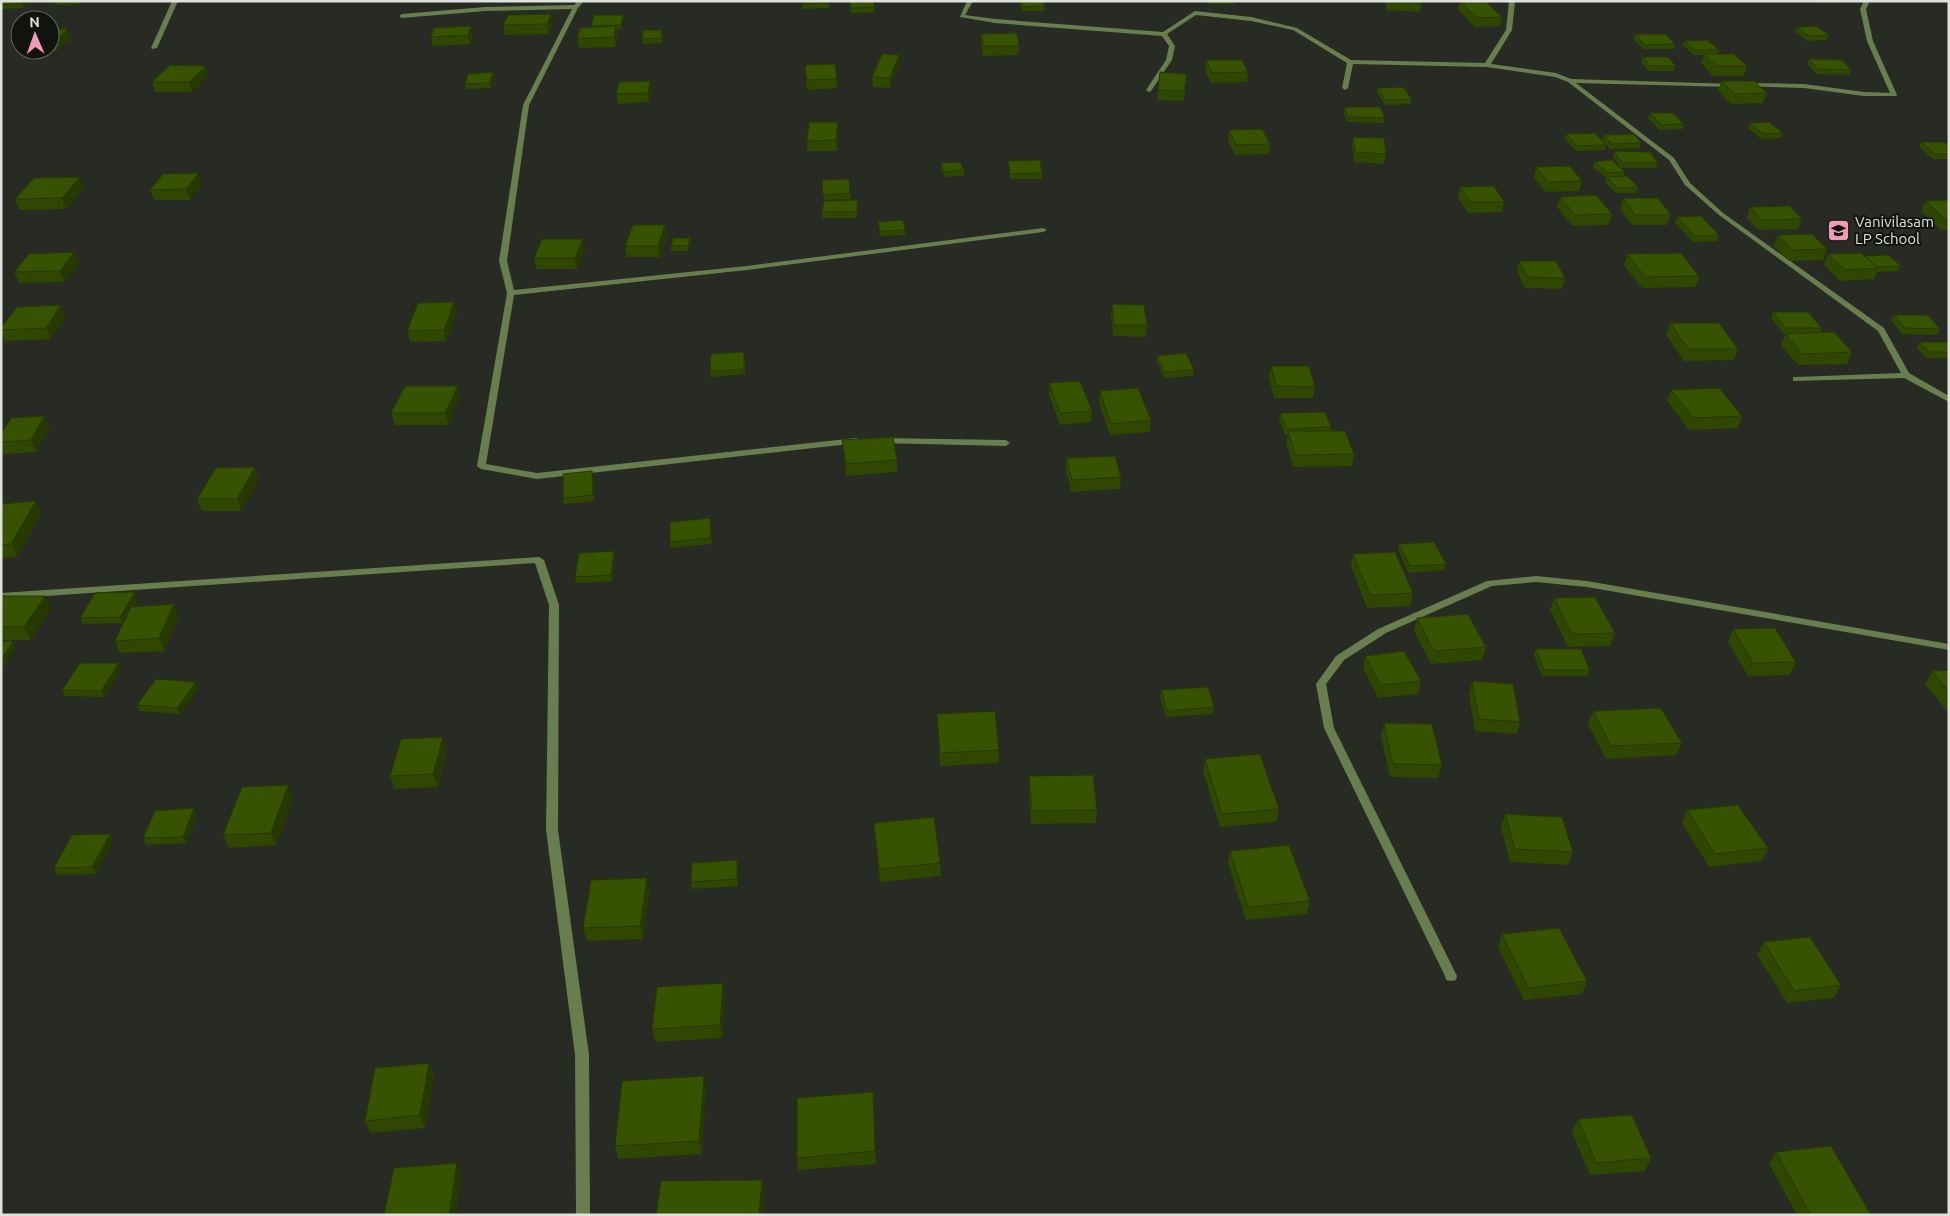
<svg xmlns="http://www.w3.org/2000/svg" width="1950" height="1216" font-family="Ubuntu,sans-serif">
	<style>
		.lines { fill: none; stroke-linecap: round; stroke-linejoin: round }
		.minor { fill: #687e4e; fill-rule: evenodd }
		.wall { fill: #2f4701 }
		.shaded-wall { fill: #263901 }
		.building { fill: #375201; stroke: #263901 }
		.labels { text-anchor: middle; stroke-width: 4; stroke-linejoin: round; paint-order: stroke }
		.far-poi-label { font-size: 15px; fill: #e0e2dd; stroke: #11130f; text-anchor: start }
	</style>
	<rect width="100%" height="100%" fill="#272b23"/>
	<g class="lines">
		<!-- minor -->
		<path class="minor" d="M172 1H178L157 48 152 49 151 48Z
			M578 1H584L578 8 529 105 507 261 514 290 747 266 1043 228 1047 230 1043 232 747 270 514 295 486 464 537 473 856 438 859 439 860 441 859 443 537 479 481 469 477 466 507 293 499 261 523 105 572 9 485 11 402 18 399 16 402 14 485 7 574 5Z
			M967 1H973L965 15 995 19 1163 32 1195 11 1251 17 1297 28 1351 60 1485 63 1506 30 1509 1H1515L1512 30 1491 64 1556 73 1571 79 1734 84V86L1732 87 1576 83 1674 158 1690 183 1723 213 1884 328 1909 373 1949 396V402L1904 378 1793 381V377H1796L1901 373 1878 331 1719 215 1685 185 1669 160 1568 82 1555 77 1487 67 1353 64 1348 88 1345 90 1342 88 1347 63 1293 30 1251 21 1196 15 1167 34 1175 46 1172 60 1151 91 1149 92 1146 90 1166 60 1169 46 1162 36 995 23 960 17Z
			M1864 1H1870L1866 9 1873 41 1897 95 1896 96H1864L1804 88 1744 86V84L1746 83 1804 84 1864 92 1890 93 1867 41 1860 9Z
			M880 438 1006 440 1010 443 1006 446 877 443 876 441 877 439Z
			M539 557 544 560 559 605 558 830 589 1055 590 1215H576L575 1055 546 830 549 605 535 563 1 599V593Z
			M1536 576 1587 581 1949 644V650L1587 587 1536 582 1492 586 1386 633 1344 660 1326 684 1334 728 1457 976 1456 980 1451 981 1446 980 1445 976 1324 728 1316 684 1336 656 1378 629 1487 581Z"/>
	</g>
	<!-- wall -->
	<path class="wall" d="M1 1H28L23 8 1 9Z
		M54 1H81L79 4 56 5Z
		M802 1H828L829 8 802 9Z
		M849 1H873L875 12 851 13Z
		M1019 1H1043L1045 6 1044 11H1022Z
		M1207 1H1235V4H1208Z
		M1386 1H1421L1420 12 1386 10Z
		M1460 1H1485L1502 17 1500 26 1475 27 1458 10Z
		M1815 1H1842V3H1817Z
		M551 14 553 23 549 34 505 35 503 25Z
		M623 15 624 19 621 29 617 30 618 36 616 47 579 48 577 39 592 27 591 26Z
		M471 26 473 35 470 44 433 46 431 37Z
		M1796 27 1829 35 1827 40 1807 41 1795 32Z
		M50 29 71 39 57 51H29V50H50Z
		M663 34 662 43 643 44 642 39Z
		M981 34 1019 46V55L983 56 981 43Z
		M1635 34 1675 44 1674 49H1643L1633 39Z
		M1684 41 1719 50 1718 54 1747 66 1744 76H1713L1701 63 1704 55H1694L1682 45Z
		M1643 57 1676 66 1674 71H1649L1641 62Z
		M1809 59 1851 70 1850 75 1816 74 1807 63Z
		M1206 60 1248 72 1247 82 1211 83 1205 70Z
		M899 64 890 88 873 87 872 77Z
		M805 65 837 79V88L807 90Z
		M493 72 494 77 491 88 466 89 465 84Z
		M1187 74 1184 101 1157 100 1158 90Z
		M209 75 192 92H155L152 82Z
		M1721 81 1767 93 1763 103 1731 104 1718 91Z
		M1377 88 1412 99 1411 104 1385 105 1377 93Z
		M652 91 649 102 618 104 616 94Z
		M1344 107 1385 118 1384 123 1347 122 1343 112Z
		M1650 113 1684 124 1683 129 1659 130 1648 118Z
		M1750 123 1783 133 1781 138 1761 139 1748 128Z
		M1229 130 1270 144 1269 154 1235 155 1228 140Z
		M838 132 837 151H807V141Z
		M1566 134 1606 145 1605 150 1576 151 1565 139Z
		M1604 135 1641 143 1640 148 1610 149 1602 140Z
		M1353 137 1386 154 1384 164 1354 162 1352 147Z
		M1921 142 1949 146V159H1933L1919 147Z
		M1614 151 1658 163 1656 168H1621L1625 172 1624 176 1638 187 1636 193H1616L1605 182 1606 178 1593 167 1594 162 1620 167 1613 156Z
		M1008 161 1042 173V179H1010Z
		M941 163 964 170V176L944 177 941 168Z
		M1536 167 1582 181 1579 191 1546 192 1534 178Z
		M849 179 851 199 824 200 822 180Z
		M202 183 190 200H154L150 190Z
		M1460 187 1504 202 1502 212 1468 213 1458 198Z
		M84 188 66 209 19 210 15 199Z
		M1560 197 1612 214 1609 225 1572 226 1557 207Z
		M1623 198 1671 215 1667 225H1632L1620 209Z
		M858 200 857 218H822V212Z
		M1949 200V230H1941L1921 211 1926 201Z
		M1750 207 1802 219 1798 229 1758 230 1747 218Z
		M1677 217 1719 235 1718 241 1693 242 1675 223Z
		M878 222 905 230V235L880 236Z
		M665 225 667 235 660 257H626L625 246Z
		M1778 235 1827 249 1823 260 1789 261 1774 246Z
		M690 238 691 244 688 251H671V246Z
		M585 250 577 269H536L534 258Z
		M74 252 79 263 64 282 19 283 14 272Z
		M1627 254 1699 276 1696 287 1642 288 1624 265Z
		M1828 254 1865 256 1901 266 1898 271 1877 272 1874 279 1840 281 1824 265Z
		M1519 261 1565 278 1562 289 1525 288 1517 272Z
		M454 302 457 313 446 341 410 342 407 331Z
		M1112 304 1147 325 1146 337 1113 336 1111 316Z
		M61 305 66 317 51 339 5 341 1 333V328Z
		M1773 312 1822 328 1820 333 1852 352 1847 364 1798 365 1781 346 1785 334H1790H1784L1771 318Z
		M1894 315 1940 329 1937 335 1902 334 1891 320Z
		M1670 323 1738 349 1734 360 1684 361 1666 335Z
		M1920 342H1949V358H1926L1917 348Z
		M1157 356 1194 370 1193 376 1164 378 1157 361Z
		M745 358V374L711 377 710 371Z
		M1271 366 1315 387 1313 398H1274L1269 378Z
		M1049 383 1092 411 1091 422 1060 425 1049 395Z
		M1671 390 1742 416 1738 428 1689 430 1667 401Z
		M1100 391 1151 420 1150 432 1110 435 1099 403Z
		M460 398 448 425H395L391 413Z
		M1280 413 1331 427V431L1354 454 1352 466 1293 467 1286 443 1288 435H1285L1279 419Z
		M50 427 36 452 2 454 1 442Z
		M842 440 897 460V472L846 476Z
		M1066 458 1121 477 1120 489 1071 492 1066 470Z
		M593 477 594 501 564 504 563 498Z
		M259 479 241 511H202L197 499Z
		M36 501 41 513 17 557 1 558V504Z
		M710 518 712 544 671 548 670 542Z
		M1399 544 1446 564 1445 570 1409 573 1398 550Z
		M614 551 615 557 612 581 576 583 575 577Z
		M1353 554 1413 593 1410 606 1367 608 1351 566Z
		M1 596H45L51 608 31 640H1Z
		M138 598 133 607 174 604 179 617 164 651 120 653 115 641 123 623 83 624 80 618Z
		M1554 598 1615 633 1610 646 1568 647 1550 610Z
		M1417 618 1486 647 1482 660 1431 664 1414 631Z
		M1733 629 1796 662 1790 675 1748 676 1728 642Z
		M1536 649 1590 670 1588 676H1542L1534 655Z
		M1365 656 1421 681 1418 694 1378 698 1363 668Z
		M122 669 104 697 65 696 62 690Z
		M1949 670V712H1948L1925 684 1932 671Z
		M1472 681 1520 722 1517 734 1475 731 1469 694Z
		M199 688 180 714 140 711 137 705Z
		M1161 690 1214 707 1213 714 1166 717 1160 696Z
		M1593 711 1682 743 1676 755 1606 759 1588 724Z
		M937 714 999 750V763L940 766Z
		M1384 723 1442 765 1438 778 1390 777 1381 736Z
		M447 749 438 787 394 789 390 776Z
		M1205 759 1279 809 1277 822 1220 827 1203 772Z
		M1029 776 1097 810 1096 823 1031 824 1029 789Z
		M293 798 276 845 229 848 223 835Z
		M1687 810 1768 848 1762 861 1709 867 1682 823Z
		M1505 814 1573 852 1568 865 1510 862 1501 827Z
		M197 815 186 843 146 845 143 838Z
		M874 823 940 863 941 876 880 882Z
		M110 834 113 841 96 874 57 875 54 868Z
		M1230 851 1310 901 1307 914 1246 920 1228 864Z
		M737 860 738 866V886L692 889 691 882Z
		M647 878 650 891 643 939 587 941 583 928Z
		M1502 934 1587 981 1582 994 1524 1000 1498 947Z
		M1764 942 1841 985 1834 998 1787 1003 1757 955Z
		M723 983 725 996 722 1038 655 1042 652 1029Z
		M434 1075 425 1128 370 1133 365 1121Z
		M706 1088 702 1154 618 1159 615 1146Z
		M873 1092 876 1164 798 1170 797 1158Z
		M1578 1119 1651 1158 1645 1171 1590 1175 1572 1132Z
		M1776 1152 1871 1215H1797L1769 1164Z"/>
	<!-- shaded-wall -->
	<path class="shaded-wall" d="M23 1H28L23 8 22 3Z
		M551 14 553 23 549 34 547 24Z
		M623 15 624 19 621 29V25Z
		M471 26 473 35 470 44 468 35Z
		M616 26 618 36 616 47 614 37Z
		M68 29 71 39 57 51 54 42Z
		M899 55V64L890 88V78Z
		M206 66 209 75 192 92 189 82Z
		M493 72 494 77 491 88 490 83Z
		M650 81 652 91 649 102 648 93Z
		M838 122V132L837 151 836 140Z
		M199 173 202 183 190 200 186 189Z
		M80 177 84 188 66 209 62 198Z
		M665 225 667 235 660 257 658 246Z
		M690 238 691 244 688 251V246Z
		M583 239 585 250 577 269 575 258Z
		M74 252 79 263 64 282 60 271Z
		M454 302 457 313 446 341 444 330Z
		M61 305 66 317 51 339 46 328Z
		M458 386 460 398 448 425 445 413Z
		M44 416 50 427 36 452 31 440Z
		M255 467 259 479 241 511 237 499Z
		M592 471 593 477 594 501 593 495Z
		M36 501 41 513 17 557 11 544Z
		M614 551 615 557 612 581 611 575Z
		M135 592 138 598 123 623 120 617Z
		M45 596 51 608 31 640 24 627Z
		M174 604 179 617 164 651 159 638Z
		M13 641 16 647 1 673V660Z
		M119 663 122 669 104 697 101 691Z
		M196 682 199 688 180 714 177 708Z
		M443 737 447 749 438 787 433 774Z
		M288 785 293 798 276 845 271 833Z
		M194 808 197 815 186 843 183 837Z
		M110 834 113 841 96 874 92 867Z
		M737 860 738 866V886L737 879Z
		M647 878 650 891 643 939 640 926Z
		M723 983 725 996 722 1038 720 1025Z
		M429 1063 434 1075 425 1128 420 1115Z
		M704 1076 706 1088 702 1154 699 1141Z
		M873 1092 874 1105 876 1164 875 1151Z
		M457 1163 462 1175 456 1215H449Z
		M762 1180 764 1192 763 1215H759Z"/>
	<!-- building -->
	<path class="building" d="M1 1H23L22 3 1 5Z
		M802 1H828V3L802 4Z
		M850 1H873L875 7 851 8Z
		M1021 1H1043L1045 6 1022 7Z
		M1391 1H1421V3Z
		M1460 1H1485L1502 17 1477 18Z
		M551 14 547 24 503 25 508 15Z
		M594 15H623L621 25 591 26Z
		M471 26 468 35 431 37 434 28Z
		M616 26 614 37 577 39 580 28Z
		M1816 26 1829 35 1809 36 1796 27Z
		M50 29H68L54 42H50Z
		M643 30H662L661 38 642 39Z
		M1017 33 1019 46H983L981 34Z
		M1635 34H1665L1675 44 1644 45Z
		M1707 40 1719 50H1695L1684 41Z
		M882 54 899 55 890 78 872 77Z
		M1704 54H1734L1747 66H1716Z
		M1643 57H1668L1676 66H1650Z
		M1809 59 1842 60 1851 70 1818 69Z
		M1206 60H1242L1248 72 1212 73Z
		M835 64 837 79 807 80 805 65Z
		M170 65 206 66 189 82H152Z
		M493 72 490 83 465 84 468 74Z
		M1160 72 1187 74 1184 91 1158 90Z
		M650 81 648 93 616 94 619 82Z
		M1721 81H1754L1767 93 1734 94Z
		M1403 87 1412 99 1386 100 1377 88Z
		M1344 107H1380L1385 118 1348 117Z
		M1650 113H1673L1684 124 1661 125Z
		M809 122H838L836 140 807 141Z
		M1769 122 1783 133 1763 134 1750 123Z
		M1262 129 1270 144 1236 145 1229 130Z
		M1595 133 1606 145 1577 146 1566 134Z
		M1634 134 1641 143 1611 144 1604 135Z
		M1353 137 1384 138 1386 154 1355 152Z
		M1921 142H1944L1949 146V154H1935Z
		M1614 151 1650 152 1658 163H1622Z
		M1040 160 1042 173 1010 174 1008 161Z
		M1612 160 1625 172 1607 173 1594 162Z
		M960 162 964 170 944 172 941 163Z
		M1570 166 1582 181 1548 182 1536 167Z
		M199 173 186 189 150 190 163 174Z
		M1627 176 1638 187 1617 188 1607 177Z
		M80 177 62 198 15 199 34 178Z
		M849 179 850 193 823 195 822 180Z
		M1494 186 1504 202H1470L1460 187Z
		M1596 195 1612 214 1575 215 1560 197Z
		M1623 198H1658L1671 215H1635Z
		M858 200 856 212H822L824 201Z
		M1949 200V219L1946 220 1926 201Z
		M1790 206 1802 219 1762 220 1750 207Z
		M1701 216 1719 235 1695 236 1677 217Z
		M903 220 905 230 880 231 878 222Z
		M633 225H665L658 246H625Z
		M1812 234 1827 249 1793 250 1778 235Z
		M673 238H690L688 246H671Z
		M542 239H583L575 258H534Z
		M74 252 60 271 14 272 29 254Z
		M1681 253 1699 276 1645 277 1627 254Z
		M1861 253 1878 268 1845 270 1828 254Z
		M1888 255 1901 266 1877 267 1865 256Z
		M1519 261H1556L1565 278 1528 277Z
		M454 302 444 330 407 331 418 303Z
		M1112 304 1144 305 1147 325H1114Z
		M61 305 46 328 1 330V328L17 307Z
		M1773 312H1808L1822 328H1786Z
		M1894 315H1928L1940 329 1905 328Z
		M1670 323H1719L1738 349H1688Z
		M1834 332 1852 352 1803 354 1785 334Z
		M1920 342H1949V352H1929Z
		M744 352V369L710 371 711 354Z
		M1186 353 1194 370 1164 372 1157 356Z
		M1271 366H1309L1315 387 1276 386Z
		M1080 381 1092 411 1060 413 1049 383Z
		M405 386H458L445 413H391Z
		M1138 388 1151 420 1111 424 1100 391Z
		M1719 388 1742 416 1693 418 1671 390Z
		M1325 412 1331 427 1286 429 1280 413Z
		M44 416 31 440 1 442V434L11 418Z
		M1288 431H1345L1354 454 1295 455Z
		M893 437 897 460 846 464 842 440Z
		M1115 456 1121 477 1072 480 1066 458Z
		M255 467 237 499H197L216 468Z
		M592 471 593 495 563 498V474Z
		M36 501 11 544 1 545V504Z
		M710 518 711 538 670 542V522Z
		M1434 542 1446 564 1410 566 1399 544Z
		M614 551 611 575 575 577 579 553Z
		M1395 552 1413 593 1370 595 1353 554Z
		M135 592 120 617 80 618 95 593Z
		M1 596H45L24 627H1Z
		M1595 597 1615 633 1572 634 1554 598Z
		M174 604 159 638 115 641 131 607Z
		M1468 614 1486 647 1434 651 1417 618Z
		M1775 628 1796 662 1753 663 1733 629Z
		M1 641H13L1 660Z
		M1536 649H1581L1590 670H1544Z
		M1404 651 1421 681 1381 685 1365 656Z
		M80 663H119L101 691 62 690Z
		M1949 670V692L1932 671Z
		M156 679 196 682 177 708 137 705Z
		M1472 681 1513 684 1520 722 1479 719Z
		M1208 687 1214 707 1167 711 1161 690Z
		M1661 708 1682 743 1611 746 1593 711Z
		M995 711 999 750 940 753 937 714Z
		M1384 723 1432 724 1442 765 1393 764Z
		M443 737 433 774 390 776 401 739Z
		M1260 754 1279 809 1222 814 1205 759Z
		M1093 775 1097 810 1032 811 1029 776Z
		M288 785 271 833 223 835 242 787Z
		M1738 805 1768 848 1715 854 1687 810Z
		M194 808 183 837 143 838 155 811Z
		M1505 814 1562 817 1573 852 1515 849Z
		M934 817 940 863 879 869 874 823Z
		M110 834 92 867 54 868 72 835Z
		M1289 845 1310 901 1248 907 1230 851Z
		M737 860V879L691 882 692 863Z
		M647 878 640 926 583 928 591 880Z
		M1559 928 1587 981 1529 988 1502 934Z
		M1810 937 1841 985 1794 991 1764 942Z
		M723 983 720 1025 652 1029 657 987Z
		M429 1063 420 1115 365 1121 375 1068Z
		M704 1076 699 1141 615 1146 622 1081Z
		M873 1092 875 1151 797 1158V1098Z
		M1632 1115 1651 1158 1596 1163 1578 1119Z
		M1831 1146 1871 1215H1811L1776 1152Z
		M457 1163 449 1215H384L394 1168Z
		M762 1180 759 1215H656L661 1181Z"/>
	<!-- icons -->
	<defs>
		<symbol id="school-square" viewBox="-11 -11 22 22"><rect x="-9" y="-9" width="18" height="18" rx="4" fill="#f09ab7" stroke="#11130f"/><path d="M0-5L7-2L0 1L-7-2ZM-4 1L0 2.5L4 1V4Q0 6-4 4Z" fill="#111"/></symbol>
	</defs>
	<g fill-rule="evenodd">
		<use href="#school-square" x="1826" y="218" width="25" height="25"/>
	</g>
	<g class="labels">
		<!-- far-poi labels -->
		<g class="far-poi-label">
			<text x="1855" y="227">Vanivilasam<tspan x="1855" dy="17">LP School</tspan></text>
		</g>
	</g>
	<!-- border -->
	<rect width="1950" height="1216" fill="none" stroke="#e0e2dd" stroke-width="5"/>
	<!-- north arrow -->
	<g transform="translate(35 35) rotate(358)"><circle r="24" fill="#11130f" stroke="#646661"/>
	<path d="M0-4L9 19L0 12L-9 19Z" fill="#f09ab7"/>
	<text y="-8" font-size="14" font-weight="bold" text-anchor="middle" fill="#e0e2dd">N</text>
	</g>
</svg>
